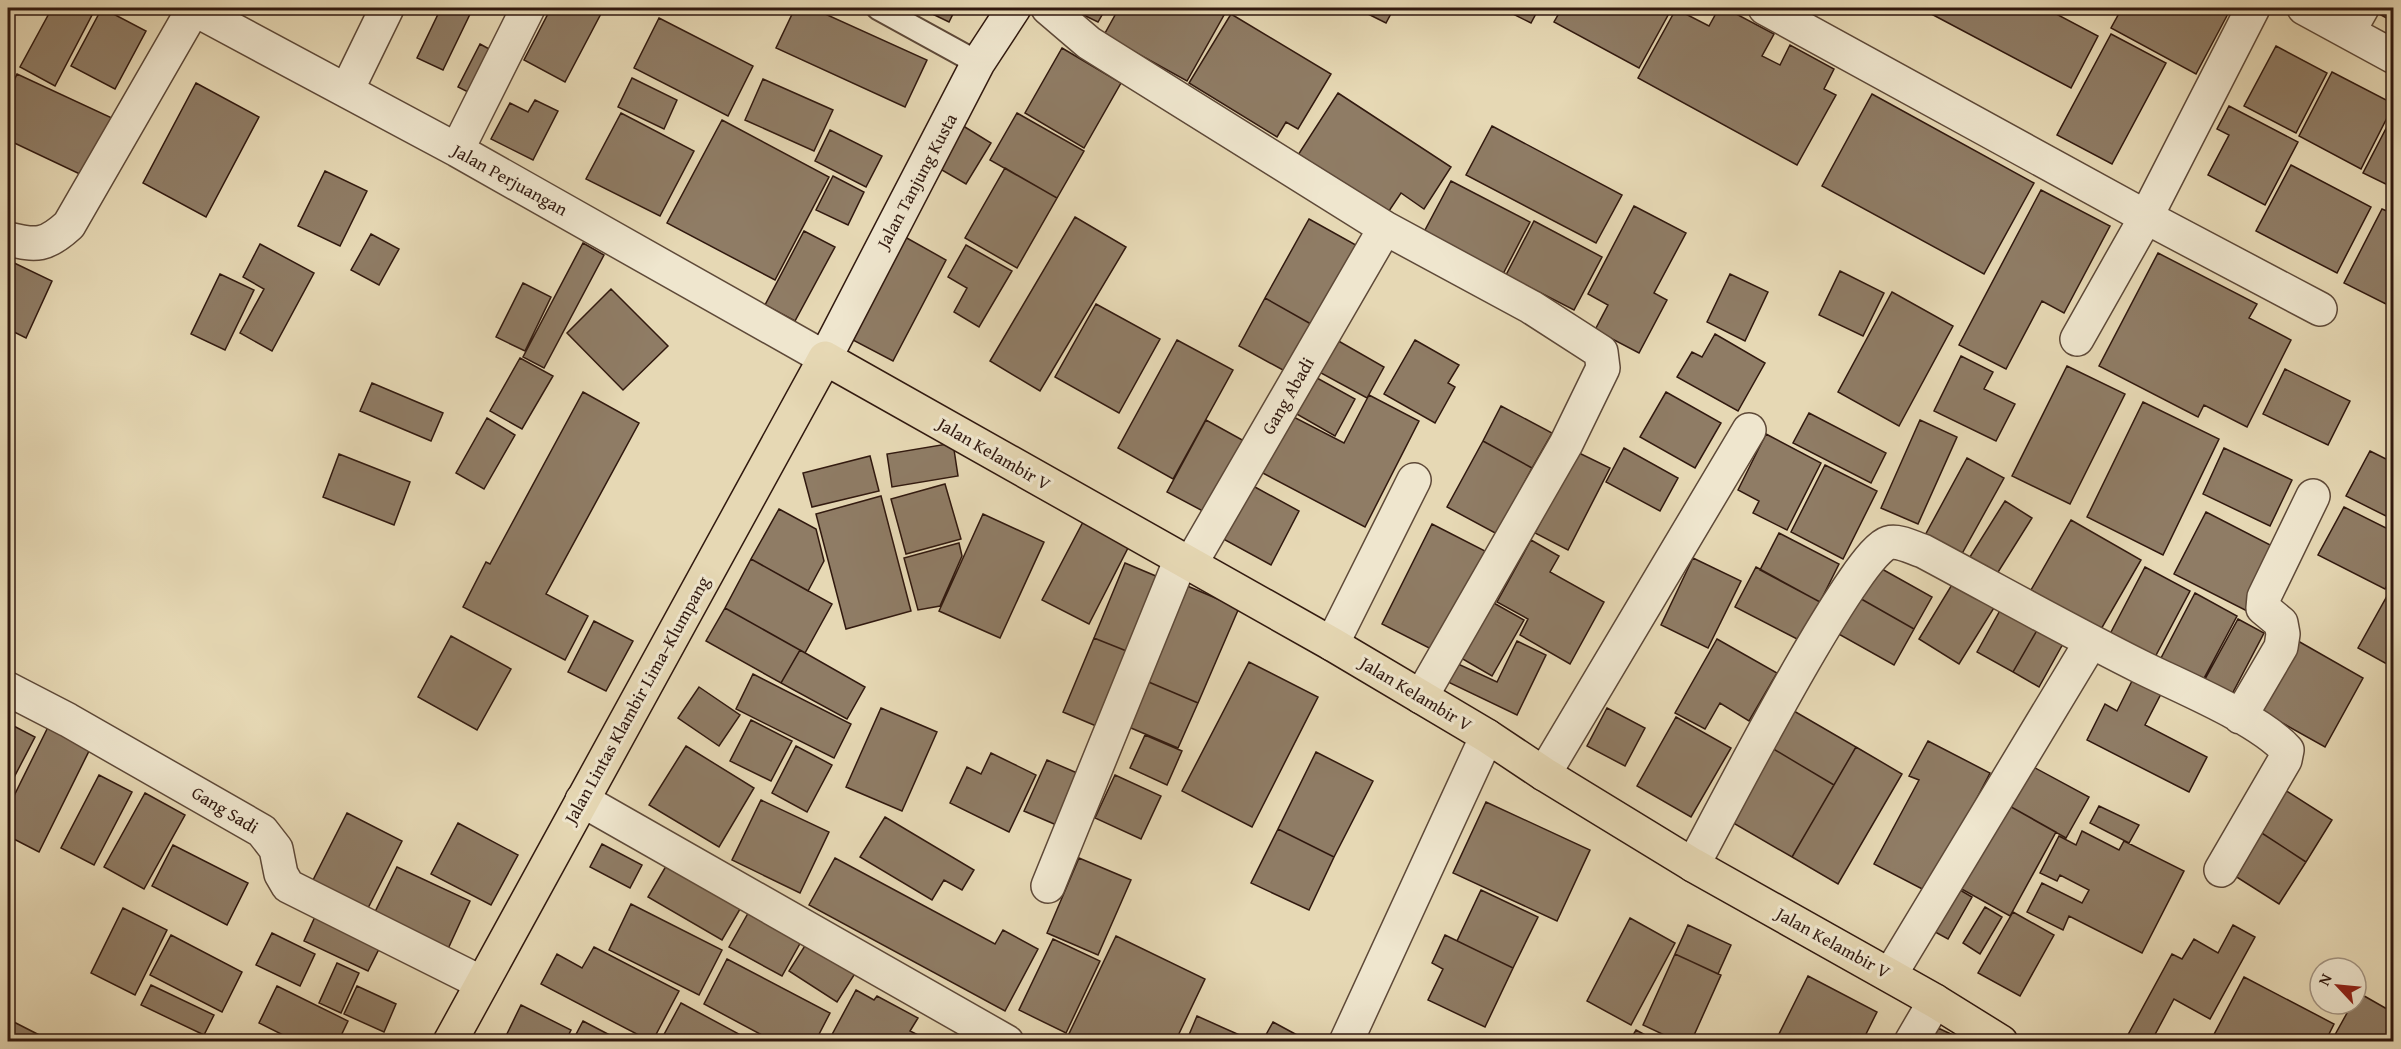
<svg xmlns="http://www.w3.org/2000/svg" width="2401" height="1049" font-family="'Gentium Book Plus',serif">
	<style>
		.building { fill: #8f7c65; stroke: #31190f; stroke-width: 1.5 }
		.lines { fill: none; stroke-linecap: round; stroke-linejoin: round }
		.lane-casing { stroke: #5e4938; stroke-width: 26 }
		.street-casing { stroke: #5e4938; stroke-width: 36 }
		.secondary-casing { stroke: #31190f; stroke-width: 36 }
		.primary-casing { stroke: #31190f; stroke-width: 36 }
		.lane { stroke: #efe6ce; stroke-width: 22 }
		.street { stroke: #efe6ce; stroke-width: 33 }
		.secondary { stroke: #efe6ce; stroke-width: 33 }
		.primary { stroke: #e6d8b4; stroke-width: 33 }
		.labels { text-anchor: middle; stroke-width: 6; stroke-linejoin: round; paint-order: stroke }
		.street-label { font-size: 18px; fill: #31190f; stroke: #efe6ce }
	</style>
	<rect width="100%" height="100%" fill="#e6d8b4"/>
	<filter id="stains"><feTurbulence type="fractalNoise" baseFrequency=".00333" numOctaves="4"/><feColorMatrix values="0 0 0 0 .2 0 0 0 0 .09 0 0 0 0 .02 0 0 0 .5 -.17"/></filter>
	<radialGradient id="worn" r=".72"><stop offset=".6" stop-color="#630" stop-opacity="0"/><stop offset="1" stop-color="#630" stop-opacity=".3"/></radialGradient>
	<!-- building -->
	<path class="building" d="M52 8H77L92 15 55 86 20 67Z
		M102 8 146 31 115 89 71 66Z
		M441 8H473L443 70 417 58Z
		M551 8H604L565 82 524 60Z
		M795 8H812L927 60 905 107 776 48Z
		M920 8H956L949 22Z
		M1069 8H1106L1098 22Z
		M1119 8H1211L1224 15 1187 81 1104 35Z
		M1356 8H1394L1386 23Z
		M1501 8H1539L1531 23Z
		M1562 8H1672L1639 68 1554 22Z
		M1719 8H1725L1774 34 1762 56 1780 65 1790 45 1834 69 1824 89 1836 95 1797 165 1638 78 1676 9 1709 26Z
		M1920 8H2045L2098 36 2071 88Z
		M2122 8H2225L2230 10 2196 74 2111 28Z
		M2383 8H2394V22L2379 14Z
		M1231 14 1331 74 1298 129 1286 122 1277 137 1189 83Z
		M659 18 753 66 728 116 634 68Z
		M2111 34 2166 63 2112 164 2057 135Z
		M480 44 502 56 480 98 458 87Z
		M2276 46 2327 73 2296 133 2244 106Z
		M1062 48 1121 83 1084 148 1025 113Z
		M2332 72 2394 104 2361 169 2299 136Z
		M17 74 112 118 84 176 8 140V94Z
		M632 78 677 100 664 129 618 107Z
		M763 79 833 110 814 151 745 120Z
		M196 83 259 117 206 217 143 183Z
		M1338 93 1451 167 1424 209 1401 193 1387 214 1298 155Z
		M1872 94 2034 183 1984 274 1822 186Z
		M535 100 558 111 533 160 491 139 510 103 528 112Z
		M2229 106 2298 142 2265 205 2208 175 2229 135 2217 129Z
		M621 113 694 151 660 216 586 179Z
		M1017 113 1084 151 1057 198 990 160Z
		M2393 115H2394V188L2363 173Z
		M722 120 829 177 775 280 667 223Z
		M960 124 991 143 966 184 935 166Z
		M1492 126 1622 195 1596 243 1466 175Z
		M830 130 882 156 866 187 815 161Z
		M2291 165 2371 207 2337 273 2256 231Z
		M1005 168 1057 198 1017 268 965 238Z
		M325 171 367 191 340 246 298 226Z
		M833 176 864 192 848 225 816 210Z
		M1451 181 1530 222 1503 274 1424 232Z
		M2041 190 2110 226 2064 313 2042 301 2006 369 1959 345Z
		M1634 206 1686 233 1654 293 1667 300 1639 353 1595 330 1608 305 1588 294Z
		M2382 209 2394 214V308L2344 283Z
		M1075 217 1126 247 1040 391 990 361Z
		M1309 219 1363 249 1318 328 1265 298Z
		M1534 221 1602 257 1574 310 1506 275Z
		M804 231 835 247 795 321 765 305Z
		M371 234 399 249 379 285 351 270Z
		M905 237 946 260 893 361 851 339Z
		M583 243 604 255 544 368 523 357Z
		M260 244 314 273 272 351 240 333 264 289 243 277Z
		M966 245 1012 271 979 327 954 312 967 288 948 277Z
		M2158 253 2257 304 2249 318 2291 340 2247 427 2204 405 2198 417 2099 366Z
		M8 260 52 281 26 338 8 329Z
		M1840 271 1884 293 1863 336 1819 315Z
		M220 274 254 290 225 350 191 334Z
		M1730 274 1768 292 1745 341 1707 322Z
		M523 283 551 297 525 351 496 337Z
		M611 289 668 346 623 390 567 333Z
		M1892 292 1953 326 1899 426 1838 392Z
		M1265 298 1318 328 1292 375 1239 346Z
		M1096 304 1160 339 1119 413 1055 377Z
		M1715 334 1765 363 1738 411 1677 377 1692 352 1702 357Z
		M1328 335 1384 367 1367 398 1310 367Z
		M1177 340 1233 370 1173 479 1118 448Z
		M1415 340 1459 365 1448 383 1455 387 1435 423 1384 394Z
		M1961 356 1993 372 1984 389 2015 404 1996 441 1934 411Z
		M520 358 553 376 522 429 490 411Z
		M2067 366 2125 394 2070 504 2012 476Z
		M2285 369 2350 401 2328 445 2263 414Z
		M1308 373 1355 399 1335 436 1288 409Z
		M372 383 443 413 431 441 360 411Z
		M583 392 639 423 546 594 588 616 565 660 463 607 486 562 490 564Z
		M1666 392 1721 423 1695 468 1640 437Z
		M1369 395 1419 421 1365 527 1257 470 1286 413 1344 443Z
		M2143 402 2219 439 2163 555 2087 517Z
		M1501 406 1552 433 1532 468 1483 441Z
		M1809 413 1886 453 1871 483 1793 443Z
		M487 418 515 435 484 489 456 473Z
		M1206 420 1255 447 1216 518 1167 492Z
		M1920 420 1957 437 1918 524 1881 508Z
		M1766 434 1821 463 1787 530 1753 513 1759 501 1738 490Z
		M1483 441 1532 468 1497 534 1447 507Z
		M953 443 958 476 892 487 887 454Z
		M1624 448 1678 478 1660 511 1606 482Z
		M2224 448 2292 480 2270 526 2203 494Z
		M2370 451 2394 463V520L2346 496Z
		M1577 452 1610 468 1568 550 1535 533Z
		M339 454 410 482 394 525 323 497Z
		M870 456 879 491 812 507 803 473Z
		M1967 458 2004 478 1959 559 1923 539Z
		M1825 465 1877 491 1843 559 1791 532Z
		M1244 481 1299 511 1271 565 1216 535Z
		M945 484 961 539 906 554 891 499Z
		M881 496 911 611 846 629 816 514Z
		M2005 501 2032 518 1995 577 1968 560Z
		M2344 507 2394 532V572L2385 589 2318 555Z
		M779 509 816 529 824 561 808 591 751 559Z
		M2206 512 2282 551 2251 613 2174 574Z
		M983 514 1044 542 1000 638 939 611Z
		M2071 520 2141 560 2100 631 2031 590Z
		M1083 522 1129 546 1089 624 1042 600Z
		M1432 524 1485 551 1435 651 1382 624Z
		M1779 533 1839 564 1820 602 1760 570Z
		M1531 540 1559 556 1550 572 1604 602 1570 664 1520 635 1528 619 1497 602Z
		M959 543 962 556 940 606 918 610 904 558Z
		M1693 558 1741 581 1708 648 1661 625Z
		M751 559 832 604 805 653 725 608Z
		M1125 563 1170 582 1139 656 1094 638Z
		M1873 564 1932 597 1914 629 1856 596Z
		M1756 567 1820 602 1799 640 1735 607Z
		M2145 567 2190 591 2154 659 2109 636Z
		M1956 578 1997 603 1959 664 1919 639Z
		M1185 585 1239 608 1198 703 1144 680Z
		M2391 589 2394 590V668L2358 648Z
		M2195 593 2237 616 2202 682 2160 660Z
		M1856 596 1914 629 1894 665 1835 632Z
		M2007 598 2044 618 2013 672 1977 652Z
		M1492 602 1524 620 1492 676 1461 658Z
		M725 608 800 650 781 683 706 641Z
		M2044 618 2069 633 2039 687 2013 672Z
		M2238 619 2264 633 2231 696 2204 681Z
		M594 621 633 641 606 691 568 672Z
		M451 636 511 669 477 730 418 697Z
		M2291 637 2363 678 2325 747 2252 706Z
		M1094 638 1139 656 1108 731 1063 712Z
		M1717 639 1777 673 1749 721 1720 703 1705 729 1675 713Z
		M1517 641 1546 655 1517 715 1448 682 1456 663 1497 682Z
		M800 650 865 687 847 719 781 683Z
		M1249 662 1318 697 1252 827 1182 791Z
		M753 674 851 724 834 758 736 709Z
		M2135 675 2163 690 2145 725 2207 757 2189 792 2087 740 2105 704 2117 711Z
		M1144 680 1198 703 1178 748 1124 725Z
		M699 687 740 715 719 746 678 718Z
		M1787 707 1856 747 1834 785 1765 744Z
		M881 708 937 732 902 811 846 787Z
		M1607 708 1645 728 1625 766 1587 746Z
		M1676 717 1731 748 1691 817 1637 786Z
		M52 719 94 741 39 852 8 836V808Z
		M751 720 792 741 771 781 730 761Z
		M8 723 35 737 8 789Z
		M1145 735 1182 751 1167 785 1130 768Z
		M1928 741 1990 773 1928 892 1874 864 1919 780 1909 776Z
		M1765 744 1834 785 1792 857 1723 817Z
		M686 746 754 788 719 847 649 805Z
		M796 746 832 765 807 812 772 793Z
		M1856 747 1902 774 1838 884 1792 857Z
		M1316 752 1373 781 1334 857 1278 829Z
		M991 753 1036 775 1009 832 950 803 967 767 981 774Z
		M1047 760 1091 779 1068 830 1024 811Z
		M2026 763 2089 797 2066 838 2004 803Z
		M99 775 132 792 94 865 61 848Z
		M1115 775 1161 796 1141 839 1095 818Z
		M2277 785 2332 820 2306 862 2251 826Z
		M145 793 185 815 144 889 104 867Z
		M761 800 829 832 800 893 732 860Z
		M1486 802 1590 850 1557 921 1453 873Z
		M2004 803 2056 832 2010 916 1958 887Z
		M2099 806 2139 825 2129 843 2090 823Z
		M347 813 402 841 365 914 310 886Z
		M885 817 974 870 962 890 944 880 932 900 860 857Z
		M458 823 518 855 491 905 431 874Z
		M2251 826 2306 862 2279 904 2224 869Z
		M1278 829 1334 857 1309 910 1251 883Z
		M2082 831 2119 850 2124 841 2184 871 2142 953 2069 916 2063 930 2027 912 2042 883 2082 903 2089 890 2060 875 2057 881 2040 873 2059 836 2076 845Z
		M602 844 642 865 630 888 590 867Z
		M173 845 248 883 227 925 152 886Z
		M835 858 995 944 1003 930 1038 949 1005 1011 809 905Z
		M1079 858 1131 880 1098 955 1047 933Z
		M669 861 743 904 722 940 648 897Z
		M397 867 470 901 447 951 373 916Z
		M1948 883 1972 897 1948 939 1924 926Z
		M1481 890 1538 917 1513 968 1457 941Z
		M631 904 722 950 699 995 609 950Z
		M1985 907 2002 917 1980 954 1963 943Z
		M123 908 167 930 135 995 91 973Z
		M319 908 384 939 368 971 304 941Z
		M751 908 803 938 782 976 729 947Z
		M2013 912 2054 935 2020 996 1978 973Z
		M1630 918 1675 943 1631 1025 1587 1001Z
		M1688 925 1731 945 1718 974 1675 954Z
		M2233 925 2255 937 2210 1019 2174 999 2151 1042H2124L2172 954 2182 959 2194 939 2218 953Z
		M272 933 315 954 300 986 256 965Z
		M813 933 861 964 837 1002 789 971Z
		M171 935 242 972 222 1012 150 975Z
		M1445 935 1513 968 1485 1027 1428 1000 1443 969 1432 963Z
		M1116 936 1205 979 1175 1042H1065Z
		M1053 939 1100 961 1066 1033 1019 1010Z
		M594 947 679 991 652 1042 541 984 557 954 582 968Z
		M1675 954 1721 975 1691 1042H1679L1643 1025Z
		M727 959 830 1013 815 1042H775L704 1004Z
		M337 963 359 973 341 1013 319 1003Z
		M1808 976 1877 1012 1862 1042H1775Z
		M2244 977 2334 1024 2325 1042H2210Z
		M151 985 214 1015 204 1035 141 1005Z
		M277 986 348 1021 338 1042H297L259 1023Z
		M357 986 396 1004 384 1032 344 1014Z
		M856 990 874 1000 877 996 918 1018 910 1031 926 1039 925 1042H828Z
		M2359 993 2394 1013V1032L2388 1042H2331L2352 1004H2356Z
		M681 1003 750 1040 749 1042 661 1040Z
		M521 1005 571 1030 565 1042H503Z
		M1197 1016 1253 1041V1042H1186Z
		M8 1019 53 1042H8Z
		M583 1021 623 1042H572Z
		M1273 1022 1310 1042H1262Z
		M1938 1028 1964 1040 1963 1042H1932Z
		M1636 1030 1658 1042H1629Z
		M942 1035 955 1042H939Z"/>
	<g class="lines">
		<defs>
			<path id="lane" d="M878 8 978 63"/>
			<path id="street" d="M192 8 457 150 825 358
				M1048 8 1089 43 1385 228 1531 307 1601 352 1603 368 1566 444 1421 697
				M1765 8 2146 217 2320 309
				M2304 8 2394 57
				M2349 31 2362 8
				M347 90 387 8
				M457 150 528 8
				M8 239C37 246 46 246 69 225L194 8
				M2077 339 2146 217 2253 8
				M1191 563 1385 228
				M1332 644 1414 480
				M8 689 68 720 262 831 276 849 281 874 288 886 482 983
				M2240 717 2281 647 2283 634 2281 623 2263 608 2264 597 2313 496
				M1544 774 1749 430
				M582 800 1007 1042
				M1693 865C1718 819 1854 553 1888 543 1899 540 1913 548 1923 551 1996 590 2067 630 2141 667 2181 687 2258 718 2287 750L2285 760 2221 870
				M1048 886 1181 559
				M1890 975 2091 642
				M1346 1042 1487 736
				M1911 1042 1935 1001"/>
			<path id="secondary" d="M825 358 978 63 1014 8"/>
			<path id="primary" d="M450 1042 825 358 1332 644 1487 736 1544 774 1693 865 1935 1001 2001 1042"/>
		</defs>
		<!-- lane casing -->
		<use href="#lane" class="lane-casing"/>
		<!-- street casing -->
		<use href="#street" class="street-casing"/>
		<!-- secondary casing -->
		<use href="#secondary" class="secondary-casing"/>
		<!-- primary casing -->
		<use href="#primary" class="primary-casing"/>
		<!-- lane -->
		<use href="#lane" class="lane"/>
		<!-- street -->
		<use href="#street" class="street"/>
		<!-- secondary -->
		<use href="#secondary" class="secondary"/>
		<!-- primary -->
		<use href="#primary" class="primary"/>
	</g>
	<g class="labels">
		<!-- street labels -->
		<g class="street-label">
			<text transform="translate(510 180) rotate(29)" y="6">Jalan Perjuangan</text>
			<text transform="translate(917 181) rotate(-62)" y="6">Jalan Tanjung Kusta</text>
			<text transform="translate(1288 396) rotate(-60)" y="6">Gang Abadi</text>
			<text transform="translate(994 454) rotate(30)" y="6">Jalan Kelambir V</text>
			<text transform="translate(1416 694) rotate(31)" y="6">Jalan Kelambir V</text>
			<text transform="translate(637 700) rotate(-61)" y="6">Jalan Lintas Klambir Lima–Klumpang</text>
			<text transform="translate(225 810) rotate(31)" y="6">Gang Sadi</text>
			<text transform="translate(1833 943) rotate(29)" y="6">Jalan Kelambir V</text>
		</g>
	</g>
	<!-- margin -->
	<rect width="2401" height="1049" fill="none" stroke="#e6d8b4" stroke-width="30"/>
	<rect x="9" y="9" width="2383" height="1031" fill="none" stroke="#31190f" stroke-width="3"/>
	<rect x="15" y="15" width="2371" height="1019" fill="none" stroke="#31190f" stroke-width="1.5"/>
	<!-- north arrow -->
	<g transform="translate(2338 986) rotate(296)"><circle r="28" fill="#efe6ce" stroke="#a39482" stroke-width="1.5"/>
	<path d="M0-4.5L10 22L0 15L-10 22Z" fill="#8f2418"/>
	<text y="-9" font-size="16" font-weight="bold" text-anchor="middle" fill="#31190f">N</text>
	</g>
	<rect width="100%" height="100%" filter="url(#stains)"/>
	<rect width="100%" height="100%" fill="url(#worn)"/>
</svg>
